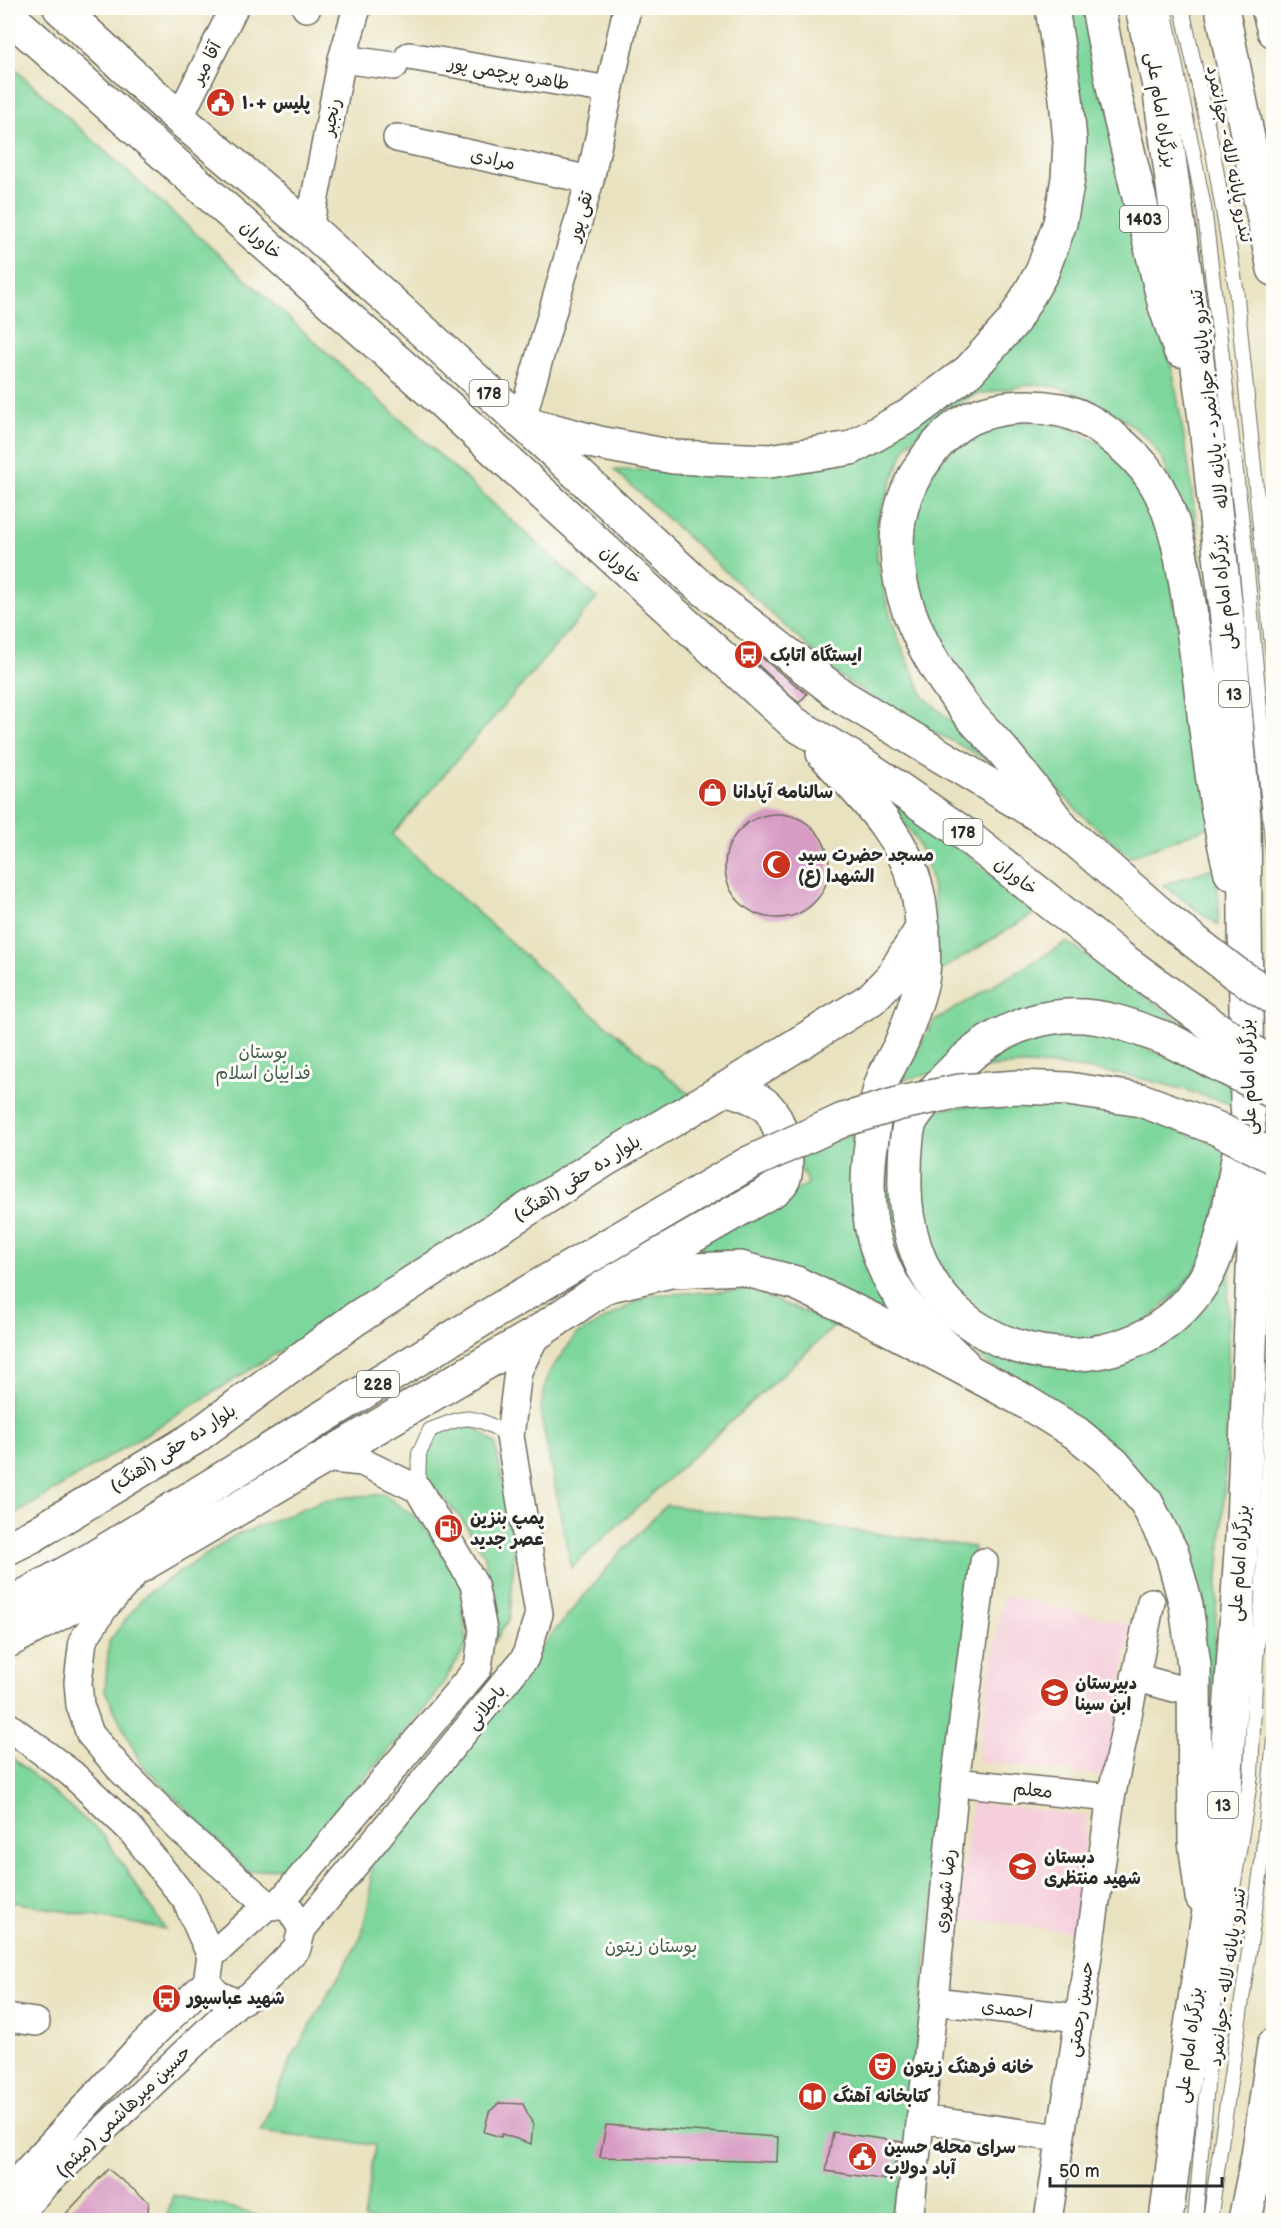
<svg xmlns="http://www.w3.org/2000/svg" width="1281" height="2228" font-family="'Balsamiq Sans','Playpen Sans Arabic',sans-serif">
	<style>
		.built { fill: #f5cfdb }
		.green { fill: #7dd69b; stroke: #548063; stroke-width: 1.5 }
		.building { fill: #d89bc4 }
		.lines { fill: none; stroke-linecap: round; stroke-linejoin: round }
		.service-casing { stroke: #6e6b5f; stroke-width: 16 }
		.minor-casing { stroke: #6e6b5f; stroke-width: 30 }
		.primary-casing { stroke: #6e6b5f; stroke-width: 36 }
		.trunk-casing { stroke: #6e6b5f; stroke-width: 36 }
		.service { stroke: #fff; stroke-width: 14 }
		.minor { stroke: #fff; stroke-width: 27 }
		.primary { stroke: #fff; stroke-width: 33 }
		.trunk { stroke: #fff; stroke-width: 33 }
		.primary-bridge-casing { stroke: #6e6b5f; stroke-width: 36; stroke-linecap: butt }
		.trunk-bridge-casing { stroke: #6e6b5f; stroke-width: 36; stroke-linecap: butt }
		.primary-bridge { stroke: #fff; stroke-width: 33 }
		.trunk-bridge { stroke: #fff; stroke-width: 33 }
		.labels { text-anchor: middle; stroke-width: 6; stroke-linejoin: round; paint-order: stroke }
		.shield { fill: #fdfcf7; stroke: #6a6a68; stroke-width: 1.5 }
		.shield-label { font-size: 16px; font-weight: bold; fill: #2b2b2b }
		.street-label { font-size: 18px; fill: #2b2b2b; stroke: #fdfcf7 }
		.poi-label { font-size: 18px; font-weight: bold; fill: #2b2b2b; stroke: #fdfcf7; text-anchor: start }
		.park-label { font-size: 18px; fill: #445e4d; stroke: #fdfcf7 }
	</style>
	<rect width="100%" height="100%" fill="#fdfcf7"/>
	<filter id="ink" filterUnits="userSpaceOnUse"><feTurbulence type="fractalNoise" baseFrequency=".0167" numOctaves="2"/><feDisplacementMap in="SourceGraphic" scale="12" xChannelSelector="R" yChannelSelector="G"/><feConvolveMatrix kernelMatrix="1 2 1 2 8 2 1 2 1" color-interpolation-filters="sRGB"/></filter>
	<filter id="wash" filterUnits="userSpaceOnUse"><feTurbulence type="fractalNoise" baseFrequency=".008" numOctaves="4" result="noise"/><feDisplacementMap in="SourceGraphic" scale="24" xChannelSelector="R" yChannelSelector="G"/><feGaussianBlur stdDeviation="1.35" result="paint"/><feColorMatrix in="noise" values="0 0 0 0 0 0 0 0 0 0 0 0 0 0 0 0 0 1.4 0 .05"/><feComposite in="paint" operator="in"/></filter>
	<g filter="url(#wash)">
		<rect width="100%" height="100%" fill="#e9e2c0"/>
		<!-- built -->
		<path class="built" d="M1003 1595 1131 1625 1106 1776 977 1762Z
			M972 1802 1087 1816 1074 1932 958 1918Z"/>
		<!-- green -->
		<path class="green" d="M1062 8H1088L1140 258 1173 373 1189 467 1212 655 1189 539 1163 460 1148 439 1125 420 1090 399 1057 387 1034 384 974 395 940 414 920 431 906 446 878 517 877 560 885 596 897 636 924 697 1005 769 887 707 841 677 614 470H671L854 458 1050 283Z
			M8 63 597 598 392 835 558 985 693 1097 8 1519Z
			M1014 422 1060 423 1111 449 1145 490 1165 545 1212 826 1130 857 1084 817 1000 731 938 655 905 551 916 489 962 439 989 427Z
			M886 796 960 848 1035 913 935 974C937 903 940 848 880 798Z
			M1216 867 1219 906 1218 925 1163 885Z
			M1067 942 1265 1080 1095 1008 935 1073 901 1080 934 1021Z
			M1096 1027 1273 1102V1119C1193 1090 1109 1064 1023 1065 1003 1065 983 1068 963 1070L1019 1034Z
			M990 1103H1062L1133 1114 1232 1150 1202 1266 1145 1324 1083 1344 996 1328 941 1277 915 1201 924 1111Z
			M904 1117 896 1162 968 1332 1137 1349 1234 1214 1228 1298V1393L1223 1520 1218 1576 1205 1848 1170 1519 997 1370 952 1338 909 1288 881 1214 886 1121Z
			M862 1130 857 1174 927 1340 675 1258 808 1184 795 1156Z
			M748 1290 837 1324 571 1568 540 1411 548 1374 575 1336 648 1295Z
			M451 1425 475 1428 495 1443 515 1544 510 1617 495 1641 493 1597 484 1554 460 1517 434 1488 413 1477 427 1439Z
			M383 1494 420 1520 461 1583 466 1646 434 1698 287 1867 249 1872 141 1764 105 1691 109 1641 145 1595 234 1536 327 1499Z
			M666 1505 974 1547 896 2220H364L375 2145 261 2131 289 2063 361 1937 370 1896 371 1851 619 1554Z
			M8 1754 103 1835 165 1929 8 1901Z
			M173 2195 229 2207 272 2220H166Z"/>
		<g id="blocks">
			<!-- building -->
			<path class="building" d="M743 643 807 694 799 703 740 648Z
				M725 866a52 52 0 1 1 104 0a52 52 0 1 1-104 0Z
				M499 2103 523 2104 533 2125 531 2144 502 2134 501 2137 484 2132 489 2112Z
				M606 2125 778 2137 777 2162 600 2157Z
				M833 2132 902 2142 901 2150 887 2180 826 2171Z
				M108 2169 149 2202 147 2220H60Z"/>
		</g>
	</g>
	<g filter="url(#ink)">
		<use href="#blocks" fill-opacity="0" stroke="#6e6b5f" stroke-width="1.5"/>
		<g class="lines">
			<defs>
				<path id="service" d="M1164 8 1204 207 1244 539 1274 861
					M1182 8 1213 151 1236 288 1274 666
					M418 1489 419 1454 430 1430C472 1413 472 1415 510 1436
					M1195 2220 1214 2007 1251 1776 1256 1659 1262 1600 1274 1365
					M1210 2220 1262 1862 1274 1739"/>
				<path id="minor" d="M306 8H307
					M409 56 609 90
					M342 59 394 66
					M179 118 234 8
					M397 138 590 180
					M309 228 342 59 357 8
					M521 422 590 180 627 8
					M131 1578 104 1608 83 1640 78 1682 80 1705 90 1734 120 1769 182 1831 268 1905
					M1135 1677 1174 1688
					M8 1726 72 1774 130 1829 186 1900 211 1956
					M955 1782 1111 1798
					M268 1905 289 1907 302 1929 297 1948 250 1996 237 2003 217 1994 207 1982 211 1956Z
					M278 1905 478 1668 483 1630 474 1584 418 1489 362 1462 322 1458
					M302 1929 525 1658 539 1614 510 1436 518 1371 537 1333
					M934 2001 1079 2018
					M8 2018 36 2022
					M920 2119 1060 2138
					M8 2191 137 2050 207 1982
					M12 2220 45 2185 237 2003
					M909 2220 934 2001 955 1782 984 1562
					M1048 2220 1079 2018 1111 1798 1151 1602"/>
				<path id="primary" d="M60 8 179 118 309 228 434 341 697 584 843 697 1064 830 1166 919
					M8 15 436 396 795 724 864 765 963 833 1119 957
					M823 753C860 794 904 834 917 890 922 911 926 960 922 981 917 1001 909 1023 902 1041 896 1055 887 1068 882 1082 875 1101 874 1125 871 1145 862 1211 872 1268 918 1319 932 1335 948 1349 963 1364
					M8 1548 32 1536 194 1438 355 1319 603 1161 727 1088 871 999 891 978 923 927
					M8 1605 90 1560 501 1308 749 1163
					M8 1641 60 1613 537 1333 606 1286 775 1189C777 1186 780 1185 782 1182 792 1166 781 1123 769 1109 759 1097 741 1094 727 1088"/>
				<path id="trunk" d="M1098 8 1115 96 1165 306 1180 350
					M1142 8 1159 86 1184 265 1206 426 1230 647 1244 819 1247 1104 1255 1223 1243 1522 1221 1845 1206 1928 1189 2039 1166 2220
					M1222 8 1274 269
					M1268 8 1274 31
					M521 422 599 443 674 457 770 461 851 448 910 415 969 371 1013 322 1042 272 1060 223 1068 179 1070 141 1066 98 1052 8
					M1064 830C1044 804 1024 776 1003 751 991 737 977 724 966 710 940 677 917 639 905 599 897 572 894 538 901 511 909 475 943 427 978 415 1004 406 1034 405 1060 410 1092 416 1135 452 1152 478 1177 515 1184 572 1191 616 1204 701 1210 789 1231 873
					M1167 1039C1150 1033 1132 1026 1114 1021 1057 1006 1004 1024 961 1063 946 1077 923 1102 912 1119 906 1128 905 1161 905 1174 903 1221 917 1275 953 1309 1025 1377 1149 1369 1203 1282 1225 1247 1232 1193 1239 1153
					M606 1286 671 1271 740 1268 796 1283 873 1320 1019 1398 1076 1433 1113 1463 1146 1502 1172 1553 1186 1605 1194 1665 1195 1842 1202 1897
					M1245 2220 1258 2156 1274 2045"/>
			</defs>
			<!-- service casing -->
			<use href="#service" class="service-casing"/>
			<!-- minor casing -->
			<use href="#minor" class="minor-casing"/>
			<!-- primary casing -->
			<use href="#primary" class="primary-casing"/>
			<!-- trunk casing -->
			<use href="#trunk" class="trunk-casing"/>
			<!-- service -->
			<use href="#service" class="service"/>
			<!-- minor -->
			<use href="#minor" class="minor"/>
			<!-- primary -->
			<use href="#primary" class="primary"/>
			<!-- trunk -->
			<use href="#trunk" class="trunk"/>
			<defs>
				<path id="primary-bridge" d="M1166 919 1235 973 1274 998
					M1119 957 1213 1026 1274 1066"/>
				<path id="trunk-bridge" d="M1167 1039 1274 1092
					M749 1163 843 1120 901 1103 960 1091 1018 1087 1068 1089 1141 1100 1216 1128 1274 1157"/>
			</defs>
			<!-- primary-bridge casing -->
			<use href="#primary-bridge" class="primary-bridge-casing"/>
			<!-- trunk-bridge casing -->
			<use href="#trunk-bridge" class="trunk-bridge-casing"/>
			<!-- primary-bridge -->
			<use href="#primary-bridge" class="primary-bridge"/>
			<!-- trunk-bridge -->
			<use href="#trunk-bridge" class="trunk-bridge"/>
		</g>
	</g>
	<!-- icons -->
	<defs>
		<symbol id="civic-disc" viewBox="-11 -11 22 22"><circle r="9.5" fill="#c8321e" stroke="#fdfcf7"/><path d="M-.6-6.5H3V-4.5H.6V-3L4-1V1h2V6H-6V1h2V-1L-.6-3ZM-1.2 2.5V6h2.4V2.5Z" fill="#fff"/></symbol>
		<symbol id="bus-disc" viewBox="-11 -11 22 22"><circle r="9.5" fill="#c8321e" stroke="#fdfcf7"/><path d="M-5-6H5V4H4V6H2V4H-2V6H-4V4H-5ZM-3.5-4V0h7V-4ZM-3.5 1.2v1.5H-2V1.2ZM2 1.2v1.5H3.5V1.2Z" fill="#fff"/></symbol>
		<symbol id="shop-disc" viewBox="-11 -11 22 22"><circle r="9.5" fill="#c8321e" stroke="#fdfcf7"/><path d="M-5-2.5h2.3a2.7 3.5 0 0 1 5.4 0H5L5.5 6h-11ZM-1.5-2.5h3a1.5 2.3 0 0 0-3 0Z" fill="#fff"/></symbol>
		<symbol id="mosque-disc" viewBox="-11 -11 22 22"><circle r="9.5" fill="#c8321e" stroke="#fdfcf7"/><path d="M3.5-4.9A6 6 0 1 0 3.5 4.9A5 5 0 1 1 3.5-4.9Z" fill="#fff"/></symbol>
		<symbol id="fuel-disc" viewBox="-11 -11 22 22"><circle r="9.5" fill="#c8321e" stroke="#fdfcf7"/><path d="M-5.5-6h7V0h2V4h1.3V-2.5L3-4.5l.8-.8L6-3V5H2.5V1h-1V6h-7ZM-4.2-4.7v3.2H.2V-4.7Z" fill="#fff"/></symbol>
		<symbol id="school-disc" viewBox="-11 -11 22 22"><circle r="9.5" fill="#c8321e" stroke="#fdfcf7"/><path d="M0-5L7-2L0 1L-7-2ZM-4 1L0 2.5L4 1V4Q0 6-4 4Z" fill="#fff"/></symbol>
		<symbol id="theatre-disc" viewBox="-11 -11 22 22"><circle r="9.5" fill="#c8321e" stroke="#fdfcf7"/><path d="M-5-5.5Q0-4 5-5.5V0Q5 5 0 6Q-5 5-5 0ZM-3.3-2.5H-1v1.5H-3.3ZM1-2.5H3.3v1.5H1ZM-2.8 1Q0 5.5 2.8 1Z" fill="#fff"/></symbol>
		<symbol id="library-disc" viewBox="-11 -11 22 22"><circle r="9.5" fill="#c8321e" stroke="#fdfcf7"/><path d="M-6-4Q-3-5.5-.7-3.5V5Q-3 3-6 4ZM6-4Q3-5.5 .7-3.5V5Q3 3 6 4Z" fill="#fff"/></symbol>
	</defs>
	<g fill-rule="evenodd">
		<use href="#civic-disc" x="204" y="86" width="33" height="33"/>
		<use href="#bus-disc" x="732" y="638" width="33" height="33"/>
		<use href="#shop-disc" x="696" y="776" width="33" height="33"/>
		<use href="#mosque-disc" x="760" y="848" width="33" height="33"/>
		<use href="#fuel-disc" x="432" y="1512" width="33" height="33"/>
		<use href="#school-disc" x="1038" y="1676" width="33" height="33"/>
		<use href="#school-disc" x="1006" y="1850" width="33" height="33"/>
		<use href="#bus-disc" x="150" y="1982" width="33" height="33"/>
		<use href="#theatre-disc" x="866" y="2050" width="33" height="33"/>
		<use href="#library-disc" x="796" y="2080" width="33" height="33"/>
		<use href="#civic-disc" x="846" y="2140" width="33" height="33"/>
	</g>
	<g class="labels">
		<!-- shield labels -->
		<g class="shield">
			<rect x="1120" y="206" width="48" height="26" rx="4.5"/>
			<rect x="469.5" y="380" width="39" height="26" rx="4.5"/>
			<rect x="1219" y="681" width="30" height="26" rx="4.5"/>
			<rect x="943.5" y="819" width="39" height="26" rx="4.5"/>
			<rect x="357" y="1371" width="42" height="26" rx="4.5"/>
			<rect x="1208" y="1792" width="30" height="26" rx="4.5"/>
		</g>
		<g class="shield-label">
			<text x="1144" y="225">1403</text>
			<text x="489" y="399">178</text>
			<text x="1234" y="700">13</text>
			<text x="963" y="838">178</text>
			<text x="378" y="1390">228</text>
			<text x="1223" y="1811">13</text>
		</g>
		<!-- street labels -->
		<g class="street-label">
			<text transform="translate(206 63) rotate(-63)" y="6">آقا میر</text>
			<text transform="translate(509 73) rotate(10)" y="6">طاهره پرچمی پور</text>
			<text transform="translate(1161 110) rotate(81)" y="6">بزرگراه امام علی</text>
			<text transform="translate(331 117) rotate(-79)" y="6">رنجبر</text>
			<text transform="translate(1230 154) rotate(79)" y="6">تندرو پایانه لاله - جوانمرد</text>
			<text transform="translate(493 159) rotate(12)" y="6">مرادی</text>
			<text transform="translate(580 216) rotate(-74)" y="6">تقی پور</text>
			<text transform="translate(261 240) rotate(42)" y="6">خاوران</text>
			<text transform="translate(1209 399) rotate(-97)" y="6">تندرو پایانه جوانمرد - پایانه لاله</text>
			<text transform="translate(621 565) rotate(42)" y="6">خاوران</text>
			<text transform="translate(1223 592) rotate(-96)" y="6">بزرگراه امام علی</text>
			<text transform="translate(1016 876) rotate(39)" y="6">خاوران</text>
			<text transform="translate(1248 1077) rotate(-92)" y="6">بزرگراه امام علی</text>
			<text transform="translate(577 1178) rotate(-32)" y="6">بلوار ده حقی (آهنگ)</text>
			<text transform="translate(173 1448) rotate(-33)" y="6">بلوار ده حقی (آهنگ)</text>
			<text transform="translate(1239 1563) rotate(-86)" y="6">بزرگراه امام علی</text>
			<text transform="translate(486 1707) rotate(-51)" y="6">باجلانی</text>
			<text transform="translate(1033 1790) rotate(6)" y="6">معلم</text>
			<text transform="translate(945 1891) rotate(-84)" y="6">رضا شهروی</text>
			<text transform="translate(1227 1977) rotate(-82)" y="6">تندرو پایانه لاله - جوانمرد</text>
			<text transform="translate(1007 2009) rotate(7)" y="6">احمدی</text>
			<text transform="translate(1080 2009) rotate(-81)" y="6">حسین رحمتی</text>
			<text transform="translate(1189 2045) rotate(-83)" y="6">بزرگراه امام علی</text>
			<text transform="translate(123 2111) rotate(-44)" y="6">حسین میرهاشمی (میثم)</text>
		</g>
		<!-- poi labels -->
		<g class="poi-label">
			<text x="242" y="109">پلیس +۱۰</text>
			<text x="770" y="661">ایستگاه اتابک</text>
			<text x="733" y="798">سالنامه آپادانا</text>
			<text x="798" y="861">مسجد حضرت سید<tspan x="798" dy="21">الشهدا (ع)</tspan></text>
			<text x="470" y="1524">پمپ بنزین<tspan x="470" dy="21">عصر جدید</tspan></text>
			<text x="1075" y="1689">دبیرستان<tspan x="1075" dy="21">ابن سینا</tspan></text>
			<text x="1044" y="1863">دبستان<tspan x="1044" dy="21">شهید منتظری</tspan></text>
			<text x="187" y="2004">شهید عباسپور</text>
			<text x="903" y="2073">خانه فرهنگ زيتون</text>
			<text x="833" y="2102">کتابخانه آهنگ</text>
			<text x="884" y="2153">سرای محله حسین<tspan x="884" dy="21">آباد دولاب</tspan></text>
		</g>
		<!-- park labels -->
		<g class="park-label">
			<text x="263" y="1058">بوستان<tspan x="263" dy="21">فداییان اسلام</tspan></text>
			<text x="651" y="1952">بوستان زیتون</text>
		</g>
	</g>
	<!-- margin -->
	<rect width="1281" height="2228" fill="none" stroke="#fdfcf7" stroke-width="30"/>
	<!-- scale -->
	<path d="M1050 2177v9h172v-9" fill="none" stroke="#2b2b2b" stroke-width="3"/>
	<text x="1059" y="2177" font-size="18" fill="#2b2b2b" stroke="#fdfcf7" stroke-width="4.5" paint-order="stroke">50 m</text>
</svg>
